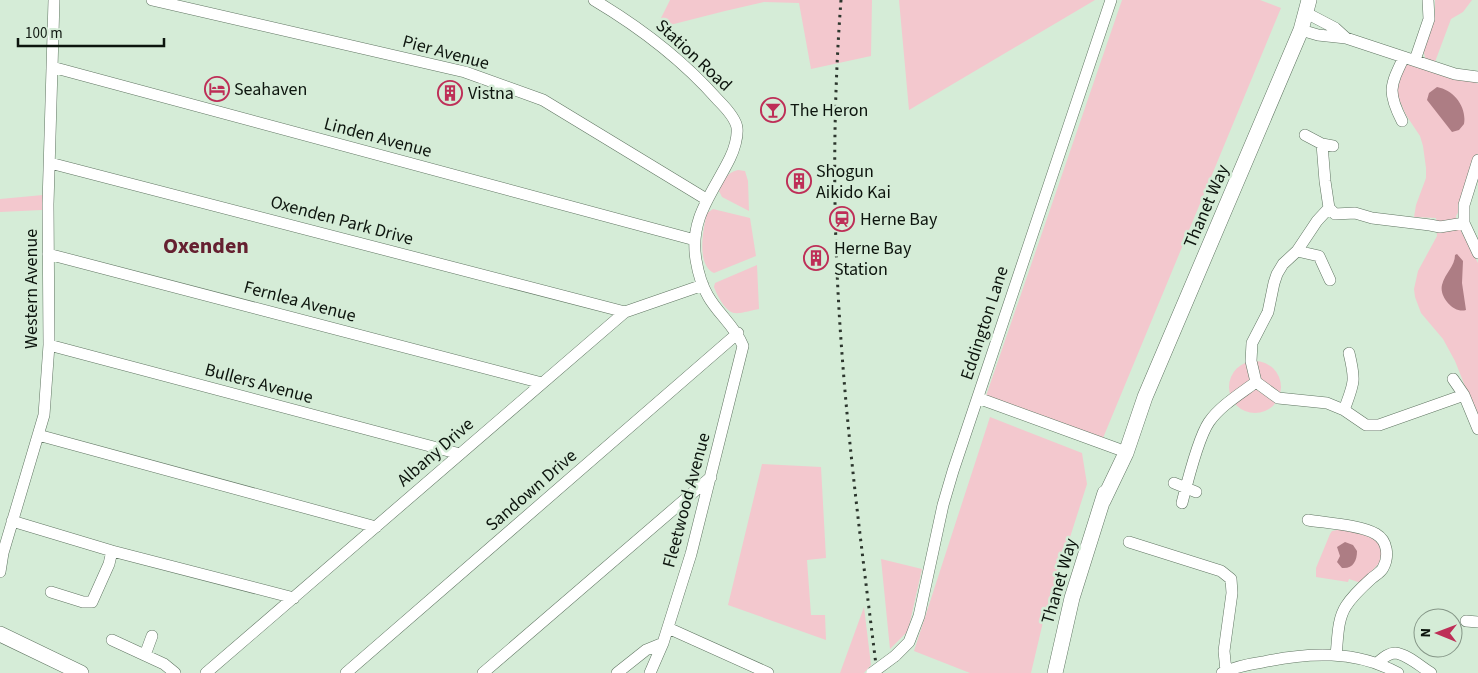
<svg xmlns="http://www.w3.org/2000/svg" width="1478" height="673" font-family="'Source Sans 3',sans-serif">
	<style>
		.green { fill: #f3c8ce }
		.water { fill: #ad7d84 }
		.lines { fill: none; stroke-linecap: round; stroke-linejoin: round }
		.minor-casing { stroke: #607562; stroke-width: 12 }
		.major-casing { stroke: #607562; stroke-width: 16 }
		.minor { stroke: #fff; stroke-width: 11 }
		.major { stroke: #fff; stroke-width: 15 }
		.rail { stroke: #2c362d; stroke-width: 3; stroke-dasharray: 2.5 5; stroke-linecap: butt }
		.minor-bridge-casing { stroke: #607562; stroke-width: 12; stroke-linecap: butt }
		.minor-bridge { stroke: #fff; stroke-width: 11 }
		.labels { text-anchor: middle; stroke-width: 5; stroke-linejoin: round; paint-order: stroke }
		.street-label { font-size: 18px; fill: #0d150e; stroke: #d5ecd7 }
		.poi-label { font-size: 18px; fill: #0d150e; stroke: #d5ecd7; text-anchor: start }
		.district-label { font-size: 22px; font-weight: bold; fill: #652030; stroke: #d5ecd7 }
	</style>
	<rect width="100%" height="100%" fill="#d5ecd7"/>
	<!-- green -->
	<path class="green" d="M670 0H872L871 56 811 69 799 3 764 2 725 11 670 25 661 18Z
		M899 0H1095L909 110Z
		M1122 0H1260L1281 8 1103 438 986 396Z
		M1435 0H1472L1463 12 1451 19 1432 70 1476 82 1478 84V157L1459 211 1456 216 1457 227 1460 229 1478 263V419L1455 361 1443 339 1421 313 1415 297 1414 289 1418 271 1437 236 1436 218 1414 217 1416 205 1426 178V168L1423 146 1420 136 1406 115 1398 97V87L1406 60 1423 65 1425 57 1423 49 1432 27 1435 13Z
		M738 170 745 171 748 181 749 211 722 197 719 191C724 180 726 173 738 170Z
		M43 195 42 210 0 212V199Z
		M713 209 750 218 756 256 714 273C696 265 703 229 707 213Z
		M757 265 759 309C752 310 741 314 734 313 725 311 717 295 714 287L715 283Z
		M1229 387a26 26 0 1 1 52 0a26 26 0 1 1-52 0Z
		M990 417 1082 453 1087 484 1043 622 1031 673H970L914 651Z
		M762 464 821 467 826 558 807 560 811 615H825L826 640 728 605Z
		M1342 529 1371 537 1376 539 1382 549 1381 561 1361 583 1349 579 1348 582 1316 577V568L1330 534 1332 531Z
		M881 559 922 569 908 631 890 649Z
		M864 607 871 665 864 673H840Z"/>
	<!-- water -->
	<path class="water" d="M1437 87C1454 90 1467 107 1464 124L1459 130 1452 132 1427 100 1429 93Z
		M1457 254 1463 261 1462 283 1466 310C1454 314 1439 297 1442 285 1445 273 1455 266 1455 255Z
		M1345 542 1353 545 1357 551C1357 561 1353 569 1342 568L1337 562 1340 556 1337 547Z"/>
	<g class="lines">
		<defs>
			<path id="minor" d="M152 0 465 72 543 100 706 199
				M594 0C641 28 682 59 718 100 725 107 736 119 737 128 738 137 734 150 730 158 713 193 689 218 696 260 698 272 702 286 708 296 718 314 735 326 743 346L691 554 663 643 650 673
				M1312 16 1335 28 1346 38
				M1301 30 1318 35 1346 38 1455 74 1478 77
				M1415 60 1429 19 1428 0
				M52 67 695 240
				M1402 121C1387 92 1390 86 1404 57
				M1305 135 1322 144 1333 146
				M1322 144 1325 181 1329 208
				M1478 160 1464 205V223L1478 253
				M50 163 625 312
				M1297 251 1319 256 1330 280
				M48 254 542 383
				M49 345 460 454
				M1453 379 1464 395 1478 429
				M1464 395 1379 425H1366L1344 410 1327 403 1278 398 1256 382 1251 361 1252 343 1268 312 1274 283 1277 274 1283 264 1297 251 1317 221 1329 208 1335 214 1355 213 1372 218 1430 225 1440 227 1464 223
				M978 398 1118 449
				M1344 410C1354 383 1356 382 1349 353
				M38 435 376 527
				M1174 483 1196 492
				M1182 503C1187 483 1198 438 1209 422 1220 406 1240 394 1256 382
				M1308 520C1326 523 1361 525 1376 534 1388 541 1389 557 1383 568 1381 572 1376 575 1372 578 1362 587 1353 595 1346 606 1337 620 1338 639 1336 655
				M12 521 112 551 294 598
				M1129 542 1221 571 1231 579 1232 593 1224 651 1226 671
				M0 572 3 553 44 415 49 345 48 204 54 0
				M51 592 83 602H92L109 564 112 551
				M1466 621 1478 622
				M668 628 768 673
				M112 640 164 664 175 673
				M145 655 152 636
				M895 656 909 642 919 616 943 505 953 471 1111 0
				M1377 663C1382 659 1388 653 1395 653 1407 654 1421 667 1431 673
				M206 673 625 312 703 285
				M346 673 738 333
				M483 673 711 477
				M617 673 646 650 663 643
				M1222 673C1235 667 1249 664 1263 662 1309 652 1356 650 1398 673"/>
			<path id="major" d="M1103 501 1126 453 1145 397 1301 30 1309 0
				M0 634 81 673
				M1055 673 1072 598 1105 493"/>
		</defs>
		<!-- minor casing -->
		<use href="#minor" class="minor-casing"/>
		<!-- major casing -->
		<use href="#major" class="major-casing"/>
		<!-- minor -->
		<use href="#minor" class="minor"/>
		<!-- major -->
		<use href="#major" class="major"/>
		<!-- rail -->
		<path class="rail" d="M841 0C832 118 833 236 842 354 850 461 864 567 877 673"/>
		<defs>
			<path id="minor-bridge" d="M872 673 895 656"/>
		</defs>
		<!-- minor-bridge casing -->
		<use href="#minor-bridge" class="minor-bridge-casing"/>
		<!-- minor-bridge -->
		<use href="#minor-bridge" class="minor-bridge"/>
	</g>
	<!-- icons -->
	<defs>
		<symbol id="hotel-ring" viewBox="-11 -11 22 22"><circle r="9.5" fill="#d5ecd7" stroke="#be2e57" stroke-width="1.5"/><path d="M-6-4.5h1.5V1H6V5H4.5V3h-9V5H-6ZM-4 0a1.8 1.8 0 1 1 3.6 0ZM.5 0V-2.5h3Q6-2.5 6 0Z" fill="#be2e57"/></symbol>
		<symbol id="building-ring" viewBox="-11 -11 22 22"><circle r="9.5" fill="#d5ecd7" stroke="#be2e57" stroke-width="1.5"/><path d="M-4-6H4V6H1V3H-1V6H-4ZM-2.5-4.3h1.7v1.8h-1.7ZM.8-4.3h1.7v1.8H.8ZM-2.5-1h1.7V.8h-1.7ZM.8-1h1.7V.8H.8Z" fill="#be2e57"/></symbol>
		<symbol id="bar-ring" viewBox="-11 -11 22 22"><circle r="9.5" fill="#d5ecd7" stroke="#be2e57" stroke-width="1.5"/><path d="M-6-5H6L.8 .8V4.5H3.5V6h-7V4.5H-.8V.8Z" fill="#be2e57"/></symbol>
		<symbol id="station-ring" viewBox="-11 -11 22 22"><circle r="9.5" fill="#d5ecd7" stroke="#be2e57" stroke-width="1.5"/><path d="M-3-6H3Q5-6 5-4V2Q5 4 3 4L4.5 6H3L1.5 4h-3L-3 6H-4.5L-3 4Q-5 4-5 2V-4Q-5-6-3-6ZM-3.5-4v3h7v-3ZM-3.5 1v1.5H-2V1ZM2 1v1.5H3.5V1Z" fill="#be2e57"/></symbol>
	</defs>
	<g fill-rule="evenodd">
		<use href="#hotel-ring" x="203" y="75" width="28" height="28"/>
		<use href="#building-ring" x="436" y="79" width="28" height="28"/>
		<use href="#bar-ring" x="759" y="96" width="28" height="28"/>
		<use href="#building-ring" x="785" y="167" width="28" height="28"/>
		<use href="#station-ring" x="828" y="205" width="28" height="28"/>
		<use href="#building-ring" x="802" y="244" width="28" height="28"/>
	</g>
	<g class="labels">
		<!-- street labels -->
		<g class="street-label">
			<text transform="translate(446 52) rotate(15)" y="6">Pier Avenue</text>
			<text transform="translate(694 55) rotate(43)" y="6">Station Road</text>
			<text transform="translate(378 137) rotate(15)" y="6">Linden Avenue</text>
			<text transform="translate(1206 206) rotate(-67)" y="6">Thanet Way</text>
			<text transform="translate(342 220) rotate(15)" y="6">Oxenden Park Drive</text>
			<text transform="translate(31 289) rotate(-90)" y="6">Western Avenue</text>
			<text transform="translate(300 301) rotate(15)" y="6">Fernlea Avenue</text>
			<text transform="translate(984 323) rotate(-72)" y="6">Eddington Lane</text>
			<text transform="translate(259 383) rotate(15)" y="6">Bullers Avenue</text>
			<text transform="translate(435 452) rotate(-41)" y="6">Albany Drive</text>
			<text transform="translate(531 490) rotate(-41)" y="6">Sandown Drive</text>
			<text transform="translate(686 500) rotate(-75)" y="6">Fleetwood Avenue</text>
			<text transform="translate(1059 581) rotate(-74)" y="6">Thanet Way</text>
		</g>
		<!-- poi labels -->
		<g class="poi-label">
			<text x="234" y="95">Seahaven</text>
			<text x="468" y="99">Vistna</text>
			<text x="790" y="116">The Heron</text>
			<text x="816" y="177">Shogun<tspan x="816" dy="21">Aikido Kai</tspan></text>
			<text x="860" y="225">Herne Bay</text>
			<text x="834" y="254">Herne Bay<tspan x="834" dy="21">Station</tspan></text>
		</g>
		<!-- district labels -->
		<g class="district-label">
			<text x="206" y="253">Oxenden</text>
		</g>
	</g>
	<!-- north arrow -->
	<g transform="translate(1438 633) rotate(271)"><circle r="24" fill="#d5ecd7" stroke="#859687"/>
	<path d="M0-4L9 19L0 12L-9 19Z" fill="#be2e57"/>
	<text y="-8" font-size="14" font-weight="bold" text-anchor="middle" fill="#0d150e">N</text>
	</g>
	<!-- scale -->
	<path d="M18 38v8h146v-8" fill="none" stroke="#0d150e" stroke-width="2.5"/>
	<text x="25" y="38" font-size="15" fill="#0d150e" stroke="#d5ecd7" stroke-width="4" paint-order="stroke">100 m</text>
</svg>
